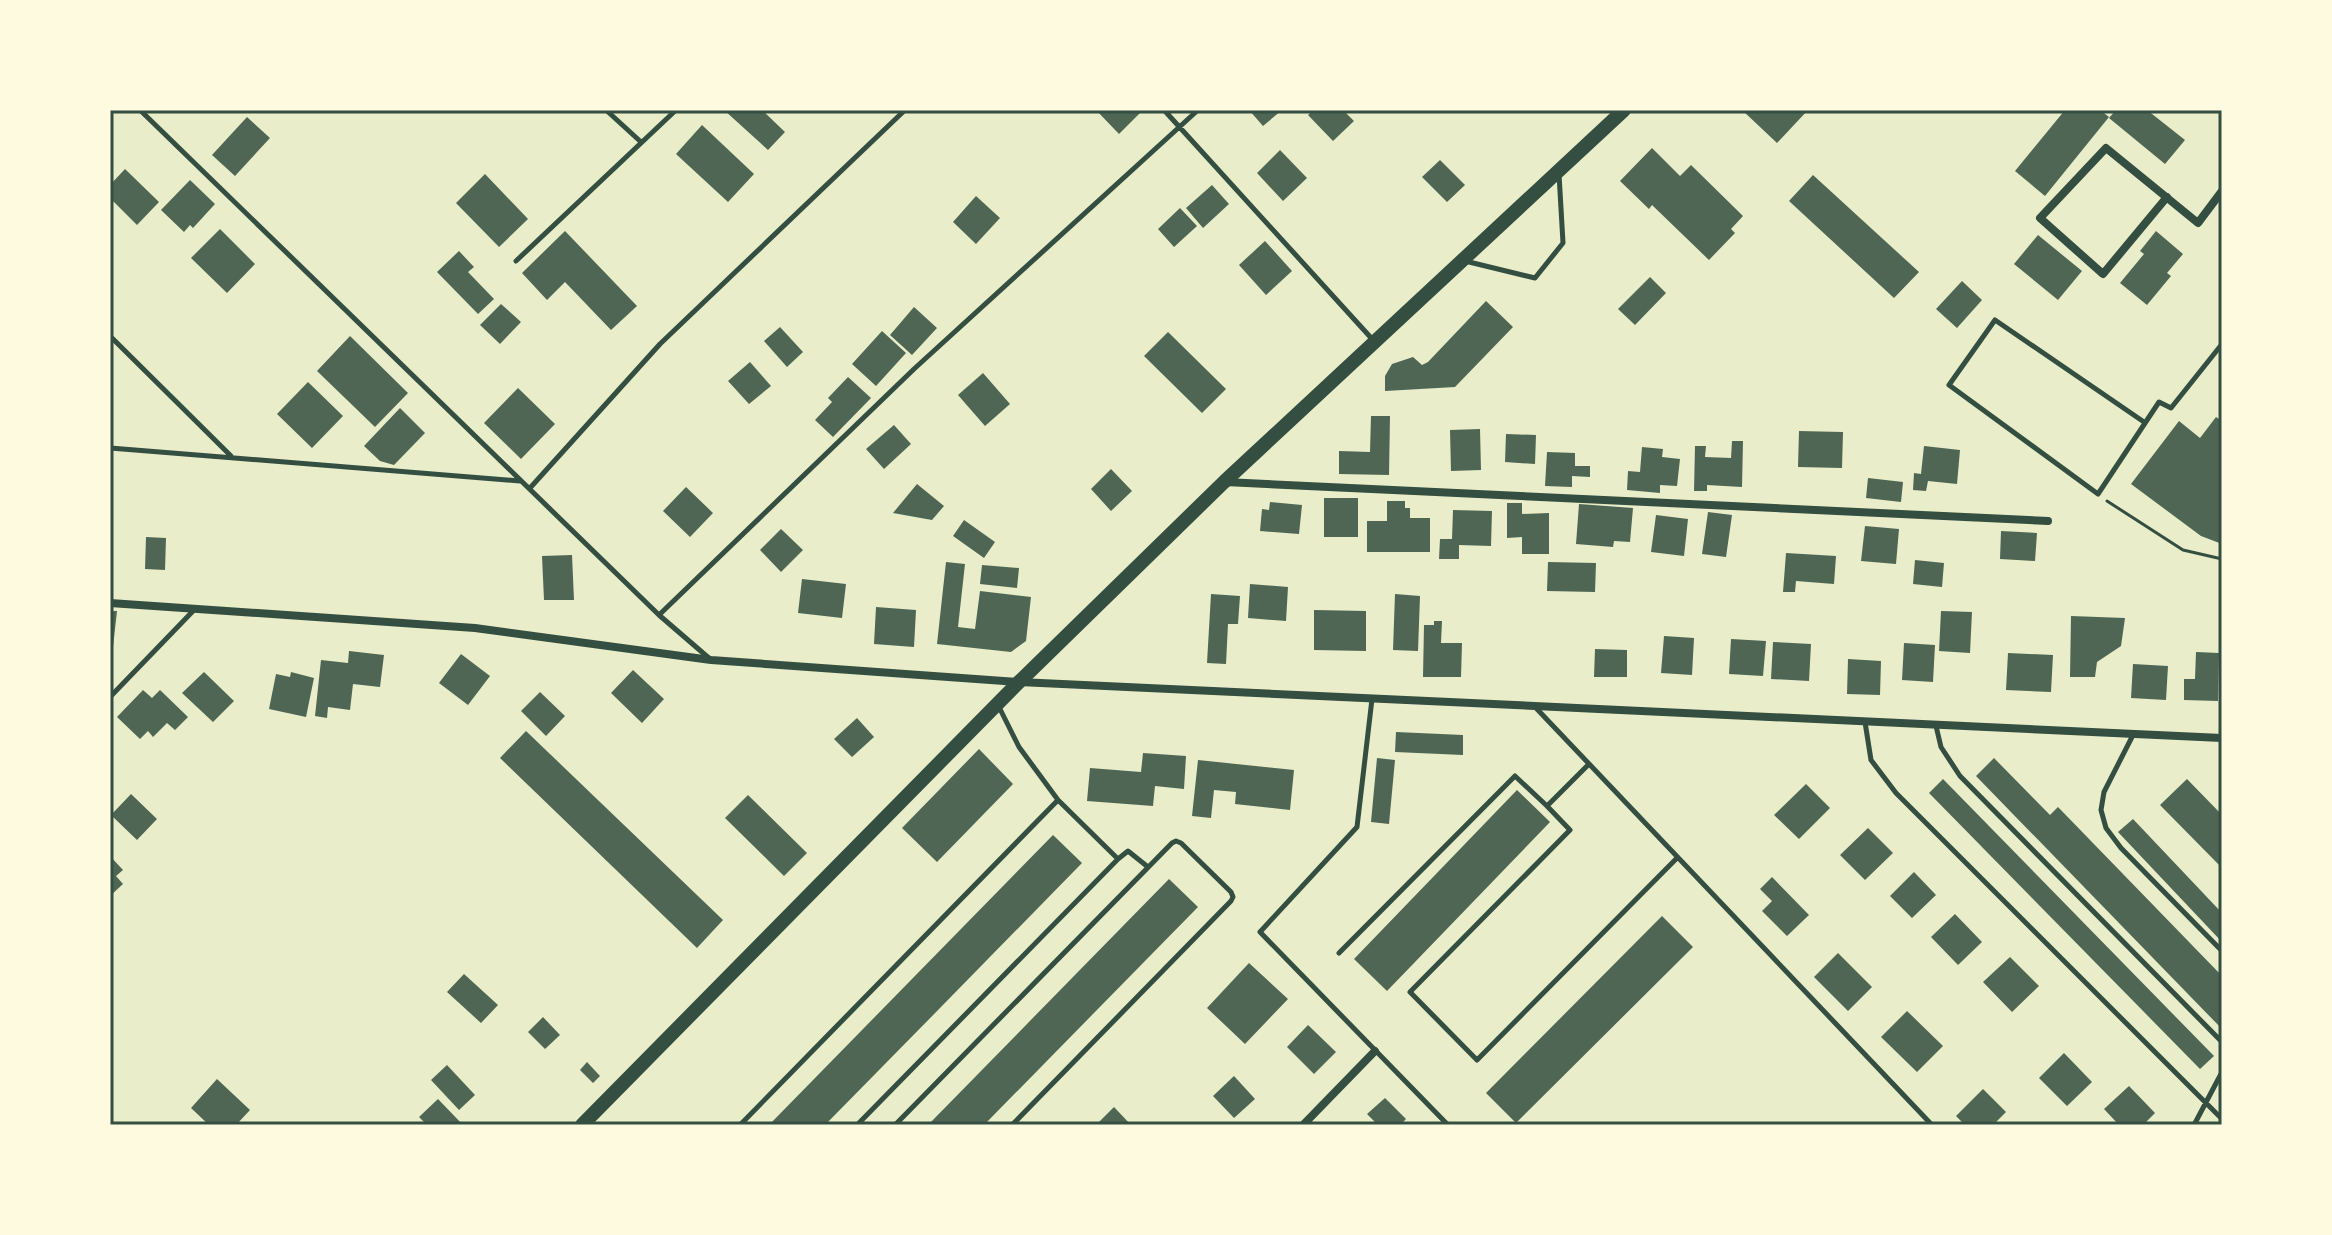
<svg xmlns="http://www.w3.org/2000/svg" width="2332" height="1235" font-family="Manrope,sans-serif">
	<style>
		.building { fill: #4f6655 }
		.lines { fill: none; stroke-linecap: round; stroke-linejoin: round }
		.path { stroke: #344e41; stroke-width: 3 }
		.service { stroke: #344e41; stroke-width: 5 }
		.minor { stroke: #344e41; stroke-width: 8 }
		.secondary { stroke: #344e41; stroke-width: 14 }
		.neatline { fill: none; stroke: #344e41; stroke-width: 3 }
	</style>
	<rect width="100%" height="100%" fill="#e9edc9"/>
	<!-- building -->
	<path class="building" d="M724 110H762L785 132 768 150Z
		M1096 110H1143L1119 134Z
		M1249 110H1282L1263 126Z
		M1313 110H1343L1354 121 1333 141 1308 115Z
		M1742 110H1778L1781 112 1783 110H1808L1777 143Z
		M2065 110H2100L2109 117 2045 196 2015 171Z
		M2116 110H2147L2185 140 2165 164 2109 118Z
		M247 117 270 138 235 176 212 155Z
		M702 125 754 174 728 202 676 154Z
		M1652 148 1680 176 1691 165 1743 216 1731 229 1735 233 1709 260 1652 205 1649 209 1620 181Z
		M1280 150 1307 178 1283 201 1257 173Z
		M1440 160 1465 185 1447 202 1422 177Z
		M125 169 159 202 137 225 110 198V185Z
		M485 174 528 219 499 247 456 203Z
		M1813 175 1919 272 1894 298 1789 201Z
		M190 180 215 204 193 228 190 225 184 232 161 210Z
		M1212 185 1229 204 1203 228 1186 208Z
		M976 196 1000 218 976 244 953 222Z
		M1180 208 1197 226 1174 247 1158 229Z
		M220 229 255 264 227 293 191 258Z
		M565 231 637 306 611 330 565 282 547 300 522 273Z
		M2156 231 2183 254 2167 273 2171 276 2147 305 2120 283 2144 254 2140 251Z
		M2038 235 2082 271 2058 300 2014 264Z
		M1265 241 1292 271 1266 295 1239 265Z
		M459 251 474 267 468 272 494 299 478 314 437 272Z
		M1650 277 1666 293 1635 325 1618 309Z
		M1962 281 1982 300 1957 328 1936 309Z
		M1486 301 1513 327 1455 387 1385 391V376L1392 364 1413 357 1422 365 1428 362Z
		M501 304 521 322 500 344 480 325Z
		M914 307 937 328 912 355 890 335Z
		M780 327 803 352 787 367 764 341Z
		M882 331 906 353 876 386 852 364Z
		M1168 332 1226 389 1202 413 1144 356Z
		M350 336 408 393 375 427 317 371Z
		M750 362 771 386 749 404 728 381Z
		M983 373 1010 404 985 426 958 395Z
		M848 377 871 398 833 437 815 420 832 402 828 398Z
		M308 382 343 416 312 448 277 414Z
		M518 388 555 424 521 459 484 423Z
		M400 408 425 433 394 465 380 461 364 446Z
		M2222 414V544L2201 536 2131 484 2179 421 2200 438 2216 417 2219 419Z
		M1371 416H1390L1389 475 1339 474V451L1370 452Z
		M894 425 911 444 884 469 866 449Z
		M1480 429 1481 470 1451 471 1450 430Z
		M1799 431 1843 432 1842 468 1798 467Z
		M1506 434 1536 435 1535 464 1505 462Z
		M1732 441H1743L1742 487 1707 485V491H1694L1695 446H1706L1705 457 1731 458Z
		M1924 446 1960 450 1957 484 1928 481 1926 491 1913 490 1914 473 1921 474Z
		M1642 447 1663 449 1662 457 1680 459 1677 486 1660 485V493L1627 490 1628 471 1640 472Z
		M1547 452 1575 453V466H1590V477L1572 476V487L1545 486Z
		M1111 469 1132 491 1111 511 1091 489Z
		M1868 478 1903 482 1901 502 1866 498Z
		M917 484 944 506 932 520 893 513Z
		M686 487 713 513 690 537 663 511Z
		M1324 498H1358V537H1324Z
		M1387 501H1405V508H1410V518H1430V552H1367V521H1387Z
		M1270 502 1302 505 1299 534 1260 531 1262 509 1269 510Z
		M1507 503H1522V514L1549 513V554H1522V537L1507 538Z
		M1579 504 1633 508 1630 542 1614 541 1613 547 1576 544Z
		M1453 510 1492 511 1491 546 1459 545V559H1439L1440 539H1452Z
		M1708 512 1732 515 1726 557 1702 554Z
		M1656 515 1688 519 1684 556 1651 552Z
		M964 520 995 542 984 558 953 536Z
		M1865 526 1899 529 1896 564 1861 561Z
		M781 529 803 550 781 572 760 550Z
		M2001 531 2037 533 2035 561 2000 559Z
		M146 537 166 538 165 570 145 569Z
		M1786 553 1836 556 1834 584 1796 581 1795 592H1783Z
		M572 555 574 600H544L542 556Z
		M1915 560 1944 563 1942 587 1913 584Z
		M946 562 965 564 958 627 975 629 980 591 1031 597 1026 641 1011 652 937 644Z
		M1548 562 1596 563 1595 592 1547 591Z
		M982 565 1019 568 1017 588 980 584Z
		M802 579 846 584 842 618 798 613Z
		M1250 584 1288 587 1286 621 1248 618Z
		M1211 594 1240 596 1238 624H1228L1226 664 1207 663Z
		M1395 594 1420 596 1418 651 1393 650Z
		M876 607 916 610 914 647 874 644Z
		M1314 610 1366 611V651L1314 650Z
		M110 611H117L112 656H110Z
		M1941 611 1972 612 1970 653 1939 651Z
		M2071 616 2125 618 2121 646 2097 662 2095 677H2070Z
		M1434 621H1442L1441 643H1462L1461 677H1423L1424 625H1434Z
		M1664 636 1694 638 1692 675 1661 673Z
		M1731 639 1766 641 1763 676 1729 674Z
		M1773 642 1811 644 1809 681 1771 679Z
		M1904 643 1935 645 1933 682 1902 680Z
		M1595 649 1627 650V677H1594Z
		M349 651 384 655 380 687 353 684 350 710 328 707 327 718 315 716 321 660 348 663Z
		M2196 652 2219 653 2218 701 2184 700V679H2195Z
		M2008 653 2053 655 2051 692 2006 690Z
		M461 654 490 676 468 705 439 683Z
		M1848 659 1881 661 1880 695 1847 694Z
		M2133 664 2168 666 2166 700 2131 698Z
		M633 670 664 699 642 723 611 693Z
		M204 672 234 701 213 722 182 693Z
		M291 672 314 678 306 717 269 709 276 674 290 677Z
		M143 690 152 698 160 690 188 717 175 730 167 723 153 737 148 731 140 739 117 717Z
		M540 692 565 716 546 736 521 711Z
		M857 718 874 737 852 757 834 739Z
		M526 731 723 920 697 948 500 758Z
		M1396 732 1463 735V755L1395 752Z
		M979 749 1013 784 937 862 902 828Z
		M1143 753 1186 756 1184 789 1155 786 1153 806 1087 801 1090 768 1141 772Z
		M1377 758 1395 760 1389 824 1371 822Z
		M1994 758 2050 815 2058 807 2222 976V1029L1976 776Z
		M1198 760 1294 770 1290 810 1235 804 1236 792 1214 790 1211 818 1192 816Z
		M1943 779 2214 1056 2200 1069 1929 793Z
		M2187 779 2222 815V868L2160 805Z
		M1806 784 1830 808 1799 839 1774 815Z
		M1517 790 1550 822 1387 991 1354 959Z
		M131 794 157 819 137 840 111 815Z
		M748 795 807 853 784 876 725 818Z
		M2133 819 2222 913V942L2118 832Z
		M1868 828 1893 853 1865 880 1840 855Z
		M1053 835 1082 863 940 1008 825 1125H769Z
		M110 856 123 870 116 876 123 884 110 896Z
		M1914 872 1936 895 1912 918 1890 896Z
		M1772 877 1809 915 1787 936 1762 911 1772 901 1760 889Z
		M1169 879 1198 907 984 1125H928Z
		M1955 914 1982 942 1958 965 1931 937Z
		M1662 916 1693 947 1516 1123 1486 1093Z
		M1838 953 1872 987 1848 1011 1814 977Z
		M2010 957 2039 986 2012 1012 1983 982Z
		M1249 963 1288 999 1245 1044 1207 1008Z
		M464 974 498 1005 481 1023 447 992Z
		M1907 1011 1943 1046 1917 1072 1881 1037Z
		M543 1017 560 1035 545 1049 528 1032Z
		M1308 1025 1336 1052 1314 1074 1287 1047Z
		M2064 1053 2092 1082 2067 1106 2039 1078Z
		M587 1062 600 1076 593 1083 580 1070Z
		M447 1065 475 1095 459 1110 431 1080Z
		M1234 1076 1255 1099 1234 1118 1213 1096Z
		M217 1079 250 1110 236 1125H209L191 1108Z
		M2129 1086 2155 1113 2143 1125H2119L2104 1109Z
		M1983 1089 2006 1112 1993 1125H1965L1956 1116Z
		M1385 1098 1406 1119 1400 1125H1378L1367 1114Z
		M438 1099 463 1125H427L419 1117Z
		M1114 1107 1131 1125H1096Z"/>
	<g class="lines">
		<!-- path -->
		<path class="path" d="M2107 501 2183 550 2222 559"/>
		<!-- service -->
		<path class="service" d="M140 110 659 615 710 659
			M606 110 641 142
			M1164 110 1373 340
			M516 261 676 110
			M1465 261 1535 278 1563 243 1559 174
			M110 336 231 456
			M2144 422 1995 320 1949 385 2098 494 2159 402 2171 408 2222 344
			M110 448 520 481
			M530 488 660 344 905 110
			M659 615 914 369 1198 110
			M110 697 194 610
			M1372 699 1357 827 1260 932 1448 1125
			M1536 708 1932 1125
			M1865 722 1871 760 1896 793 2222 1119
			M1936 726 1941 747 1960 776 2222 1042
			M2133 735 2104 792 2101 810 2106 828 2121 848 2222 951
			M1589 764 1547 806 1570 830 1410 992 1477 1060 1677 858
			M1118 859 1128 851 1148 867
			M1339 953 1515 776 1547 806
			M740 1125 1058 800
			M857 1125 1118 859 1058 800 1019 747 998 705
			M895 1125 1172 843 1176 841 1181 843 1231 892 1233 897 1231 901 1012 1125
			M2194 1125 2222 1072"/>
		<!-- minor -->
		<path class="minor" d="M2167 197 2103 274 2040 218 2106 148 2198 223 2222 191
			M1225 482 2048 521
			M110 603 475 628 711 660 1019 682 2222 738
			M1303 1125 1375 1051"/>
		<!-- secondary -->
		<path class="secondary" d="M582 1125 1019 682 1224 482 1624 110"/>
	</g>
	<!-- border -->
	<rect width="2332" height="1235" fill="none" stroke="#fefae0" stroke-width="224"/>
	<rect x="112" y="112" width="2108" height="1011" class="neatline"/>
</svg>
